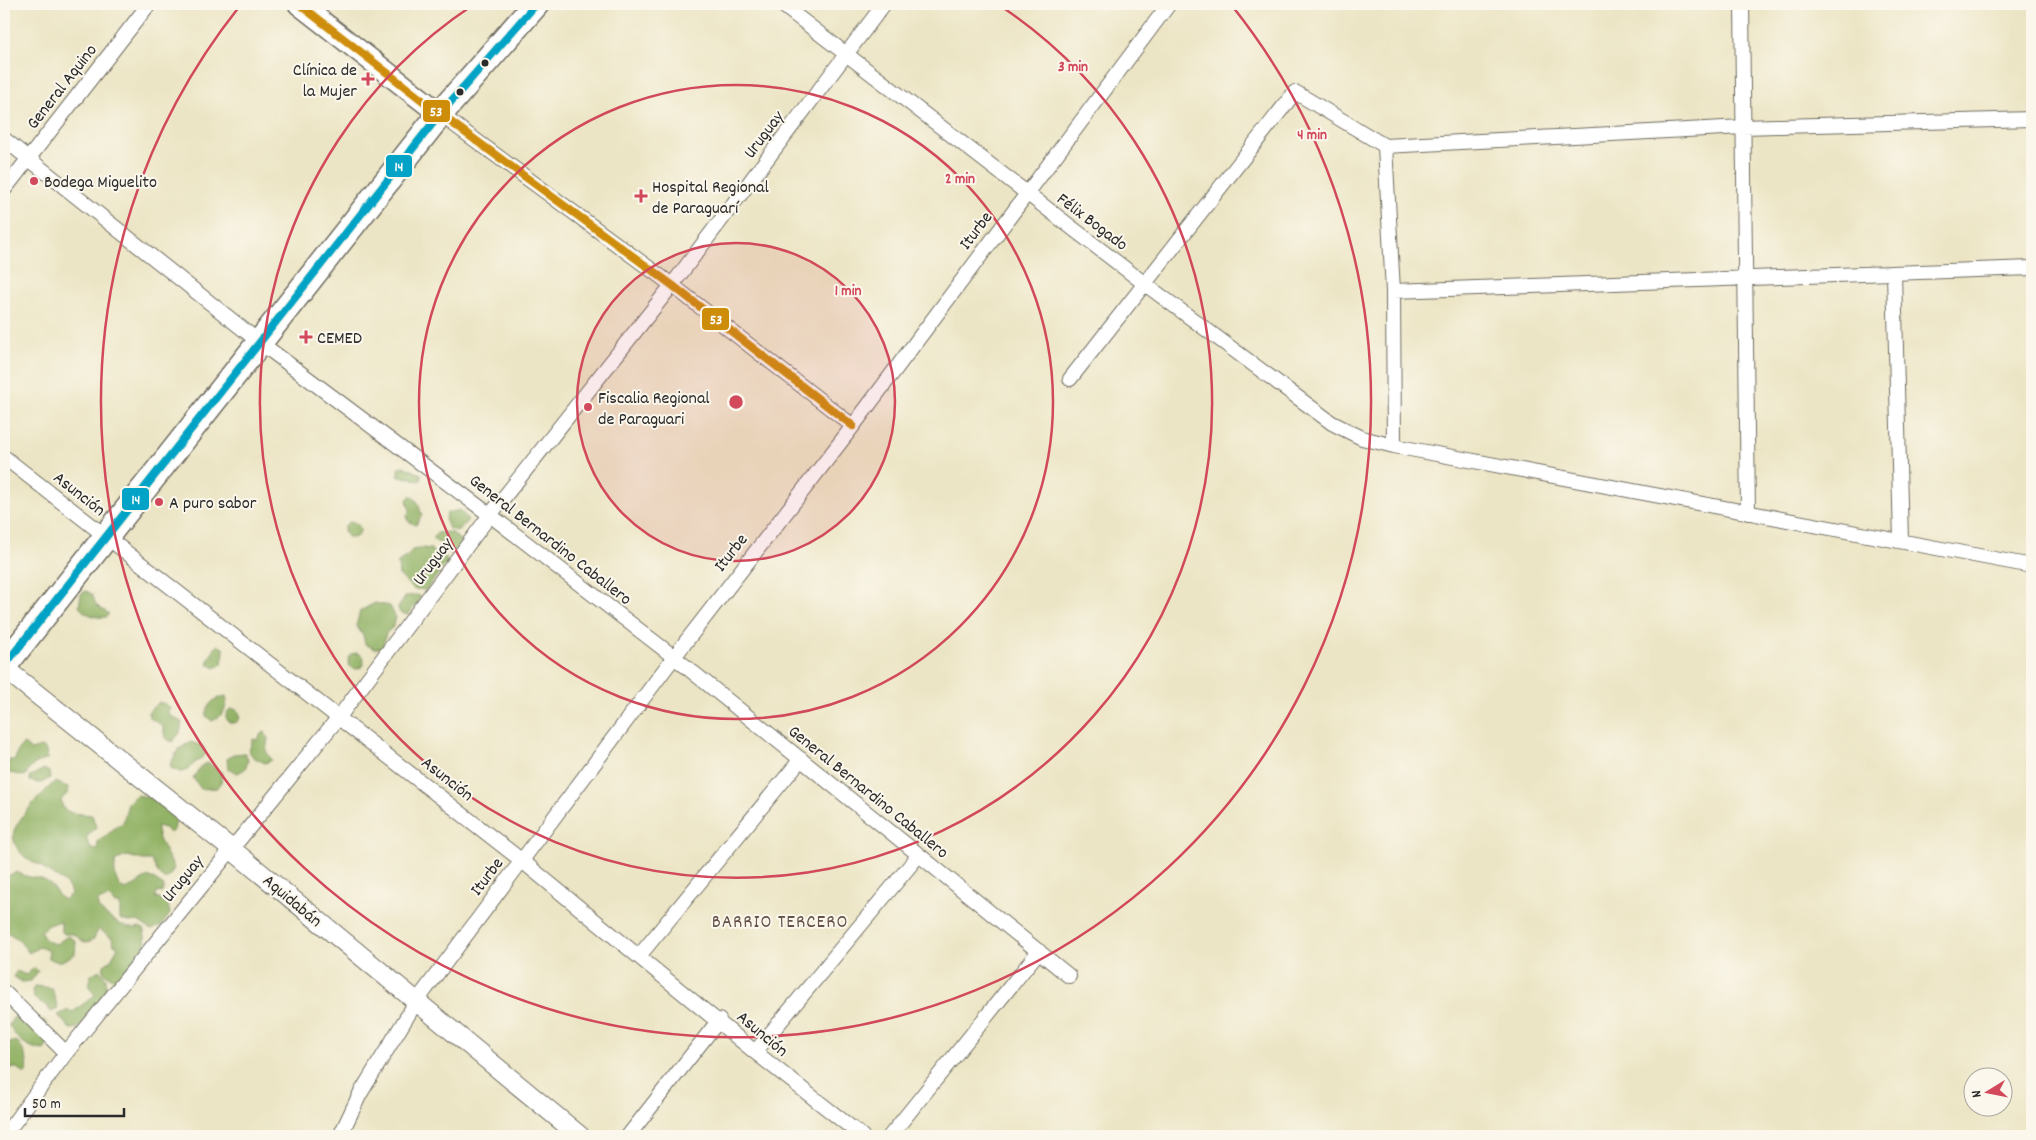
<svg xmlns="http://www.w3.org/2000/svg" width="2036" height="1140" font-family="Dekko,sans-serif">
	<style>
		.forest { fill: #92b265; stroke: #5e6e48 }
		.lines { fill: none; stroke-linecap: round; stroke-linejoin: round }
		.street-casing { stroke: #6f6c61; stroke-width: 16 }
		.secondary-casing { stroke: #6f6c61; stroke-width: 21 }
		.primary-casing { stroke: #6f6c61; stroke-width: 24 }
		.highway-casing { stroke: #6f6c61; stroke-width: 28 }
		.street { stroke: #fff; stroke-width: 14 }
		.secondary { stroke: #fff; stroke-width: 19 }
		.primary { stroke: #fff; stroke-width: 21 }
		.highway { stroke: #fff; stroke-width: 25 }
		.bus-1-casing { stroke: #fbf7ec; stroke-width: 11 }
		.bus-2-casing { stroke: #fbf7ec; stroke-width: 11 }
		.bus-1 { stroke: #02a3c6; stroke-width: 8 }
		.bus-2 { stroke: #ce8d09; stroke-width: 8 }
		.ring { fill: none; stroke: #d1495b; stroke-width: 2.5 }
		.bus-dot { fill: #2b2b2b; stroke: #fbf7ec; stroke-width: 2 }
		.poi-dot { fill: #d1495b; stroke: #fbf7ec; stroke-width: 2 }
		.labels { text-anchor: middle; stroke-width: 4; stroke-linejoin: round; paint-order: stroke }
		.poi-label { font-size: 18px; fill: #2b2b2b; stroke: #fbf7ec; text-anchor: start }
		.street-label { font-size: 18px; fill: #2b2b2b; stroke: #fbf7ec }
		.neighbourhood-label { font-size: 19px; letter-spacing: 1px; fill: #655248; stroke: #fbf7ec }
		.centre { fill: #d1495b; stroke: #fbf7ec; stroke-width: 2.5 }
		.ring-label { font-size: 15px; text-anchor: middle; font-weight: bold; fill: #d1495b; stroke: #fbf7ec; stroke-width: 4; stroke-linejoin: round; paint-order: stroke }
		.line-badge { stroke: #fbf7ec; stroke-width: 2 }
		.badge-label { font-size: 14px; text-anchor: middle; font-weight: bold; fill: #fff }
	</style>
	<rect width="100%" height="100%" fill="#fbf7ec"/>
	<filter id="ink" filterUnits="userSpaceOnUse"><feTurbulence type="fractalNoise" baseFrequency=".02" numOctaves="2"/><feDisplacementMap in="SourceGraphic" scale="10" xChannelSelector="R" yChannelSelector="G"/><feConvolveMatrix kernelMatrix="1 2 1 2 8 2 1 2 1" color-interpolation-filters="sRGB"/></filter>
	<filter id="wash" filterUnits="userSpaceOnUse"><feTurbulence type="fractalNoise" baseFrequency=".0096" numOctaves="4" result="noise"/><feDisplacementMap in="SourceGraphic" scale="20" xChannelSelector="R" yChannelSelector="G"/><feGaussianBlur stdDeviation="1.12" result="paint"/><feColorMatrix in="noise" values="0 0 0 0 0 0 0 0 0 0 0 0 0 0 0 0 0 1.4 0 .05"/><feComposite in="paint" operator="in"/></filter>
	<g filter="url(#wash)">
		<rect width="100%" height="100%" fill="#ece5c5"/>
		<!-- forest -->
		<path class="forest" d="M403 466 421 474V480L418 481 412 478 399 477 398 468Z
			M411 495 417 501 422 515 416 525 408 521 407 515 410 511 407 500Z
			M460 510 468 520 458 531 449 529 445 519 447 513Z
			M344 530a8 8 0 1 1 16 0a8 8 0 1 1-16 0Z
			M451 532 464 544 452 556 450 549 434 540V537L437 533Z
			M422 548 431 549 437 557H446L447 562 426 590 413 589 399 575 398 562 409 555 412 550Z
			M86 591 92 594 96 605 109 614 106 617C97 619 85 614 79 607L81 594Z
			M418 595 421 597 408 615 400 613 398 608 406 596Z
			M375 603 390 606 396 618 393 627 386 633 383 647 375 649 365 644 363 635 356 626 360 611Z
			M217 645 223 648 224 652 222 664 215 668 208 664V660Z
			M348 661a8 8 0 1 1 16 0a8 8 0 1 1-16 0Z
			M226 696C229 707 222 717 212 721L206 716C206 704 215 698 226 696Z
			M159 702 165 704 170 708 169 715 182 722 180 733 172 742 165 738 163 726 150 718 148 712Z
			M226 716a7 7 0 1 1 14 0a7 7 0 1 1-14 0Z
			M265 732 268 739 266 751 272 760 265 763 253 757 249 751 253 739 257 740 261 734Z
			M190 742 203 746 206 754 185 771 180 772 171 768 170 764 179 749Z
			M24 744 31 750 41 747 45 749 48 758 46 760C35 762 30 767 25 776L5 772 4 765 9 760H15L18 749Z
			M245 753 248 760 245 769 238 773 228 769 227 759 234 754Z
			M208 763 222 773 221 784 217 788 201 789 193 778 201 766Z
			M44 769 49 772 50 778C40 784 41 784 30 781L29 777Z
			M55 782 68 787 67 794 61 800 63 808 71 813 92 815 96 827 86 838 92 850 97 849 98 841C108 837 112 827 123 823L128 803 136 795 153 797 176 820 174 830 169 833 165 828 156 826 159 839 174 868 169 877 164 879 160 876 151 860H143L128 856 116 860C113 870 115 885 125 890 135 887 140 879 150 877L164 886 162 893 158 892 155 897 168 904 170 914 161 926 151 930 138 921 128 922 120 919V904H115L109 897 98 901V908C106 916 129 933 139 927L144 929 146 944 119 979 115 981 103 972 104 965 110 961 118 947 114 945 112 938 99 929 93 940 85 943 73 934H64L61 930V921L48 925 41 931C43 940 48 942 56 944L68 936 76 941 75 954C65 959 59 966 48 957L49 951 39 947 29 953 18 939 7 932 8 926 4 920V883L7 876 17 872C29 879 34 876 44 880 54 885 56 895 64 900L71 894C68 877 48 877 41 865 34 864 26 859 21 853 16 848 12 839 14 831 18 818 44 791 55 782Z
			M34 968 38 971 31 981 22 982 13 976 17 971 26 975Z
			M99 970 106 978V998L79 1028 70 1029 58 1015 68 1010 73 1012 95 995 88 985 91 975Z
			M35 986 52 988 58 1009 51 1012 47 1006 34 998 32 990Z
			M23 1016 45 1021C49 1029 50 1044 44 1050 29 1049 15 1039 9 1025L13 1018Z
			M17 1041C23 1050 32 1064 25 1074L17 1068H9L4 1059V1044Z"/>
	</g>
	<g filter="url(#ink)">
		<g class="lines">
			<defs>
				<path id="street" d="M781 4 1145 284 1332 423 1362 438 1394 446 2032 566
					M1742 4 1748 513
					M440 114 672 285 853 426
					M4 139 258 341 490 515 674 657 1069 976
					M1385 146 1743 127 2032 119
					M4 190 149 4
					M1894 273 1901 541
					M1393 291 2032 268
					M1070 379 1295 92 1385 146 1393 291 1394 446
					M4 457 521 860 755 1052 862 1136
					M639 956 801 759
					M4 992 66 1053
					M755 1052 918 856
					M4 1136 66 1053 339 717 490 515 672 285 884 4
					M340 1136 360 1094 416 1002 674 657 853 426 1169 4
					M628 1136 719 1020
					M890 1136 1039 951"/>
				<path id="secondary" d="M4 668 230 848 580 1136"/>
				<path id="primary" d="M299 4 440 114"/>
				<path id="highway" d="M4 666 440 114 536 4"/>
			</defs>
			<!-- street casing -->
			<use href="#street" class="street-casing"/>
			<!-- secondary casing -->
			<use href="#secondary" class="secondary-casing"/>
			<!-- primary casing -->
			<use href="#primary" class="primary-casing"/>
			<!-- highway casing -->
			<use href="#highway" class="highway-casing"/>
			<!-- street -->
			<use href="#street" class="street"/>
			<!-- secondary -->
			<use href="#secondary" class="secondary"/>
			<!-- primary -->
			<use href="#primary" class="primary"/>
			<!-- highway -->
			<use href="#highway" class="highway"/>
			<defs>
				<path id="bus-1" d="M4 666 440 114 536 4"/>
				<path id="bus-2" d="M299 4 440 114 672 285 853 426"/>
			</defs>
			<!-- bus-1 casing -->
			<use href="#bus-1" class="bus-1-casing"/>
			<!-- bus-2 casing -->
			<use href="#bus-2" class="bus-2-casing"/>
			<!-- bus-1 -->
			<use href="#bus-1" class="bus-1"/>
			<!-- bus-2 -->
			<use href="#bus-2" class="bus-2"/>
		</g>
	</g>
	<!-- distance rings -->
	<circle cx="736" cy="402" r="159" fill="#d1495b" fill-opacity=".12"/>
	<g class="ring">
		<circle cx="736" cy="402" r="159"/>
		<circle cx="736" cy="402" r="317"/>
		<path d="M999 5A476 476 0 1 1 473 5"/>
		<path d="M1233 7A635 635 0 1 1 239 7"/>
	</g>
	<!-- markers -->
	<g class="bus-dot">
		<circle cx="485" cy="63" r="4.5"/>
		<circle cx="460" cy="92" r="4.5"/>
	</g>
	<g class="poi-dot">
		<path d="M365.5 71.5h5v5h5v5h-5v5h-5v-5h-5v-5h5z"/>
		<circle cx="34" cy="181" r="5"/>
		<path d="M638.5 188.5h5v5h5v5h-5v5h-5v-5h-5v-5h5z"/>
		<path d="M303.5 329.5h5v5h5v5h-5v5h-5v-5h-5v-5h5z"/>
		<circle cx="588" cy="407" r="5"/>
		<circle cx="159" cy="502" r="5"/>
	</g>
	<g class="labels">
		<!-- poi labels -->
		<g class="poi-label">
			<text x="357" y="75" text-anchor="end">Clínica de<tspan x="357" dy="21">la Mujer</tspan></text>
			<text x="44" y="187">Bodega Miguelito</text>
			<text x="652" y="192">Hospital Regional<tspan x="652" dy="21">de Paraguarí</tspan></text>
			<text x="317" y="343">CEMED</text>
			<text x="598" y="403">Fiscalia Regional<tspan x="598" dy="21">de Paraguari</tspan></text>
			<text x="169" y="508">A puro sabor</text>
		</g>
		<!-- street labels -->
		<g class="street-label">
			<text transform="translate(61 86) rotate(-52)" y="6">General Aquino</text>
			<text transform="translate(763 134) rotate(-53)" y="6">Uruguay</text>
			<text transform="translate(1093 221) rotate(37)" y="6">Félix Bogado</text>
			<text transform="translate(975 230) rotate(-53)" y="6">Iturbe</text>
			<text transform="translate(80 493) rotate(38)" y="6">Asunción</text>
			<text transform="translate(551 539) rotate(38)" y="6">General Bernardino Caballero</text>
			<text transform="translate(730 552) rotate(-52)" y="6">Iturbe</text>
			<text transform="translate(432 561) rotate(-53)" y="6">Uruguay</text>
			<text transform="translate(448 778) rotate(38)" y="6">Asunción</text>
			<text transform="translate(869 791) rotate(39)" y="6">General Bernardino Caballero</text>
			<text transform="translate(486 876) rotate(-53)" y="6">Iturbe</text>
			<text transform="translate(182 878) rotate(-51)" y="6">Uruguay</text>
			<text transform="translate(293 900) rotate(40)" y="6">Aquidabán</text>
			<text transform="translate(763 1033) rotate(40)" y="6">Asunción</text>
		</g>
		<!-- neighbourhood labels -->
		<g class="neighbourhood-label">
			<text x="780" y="927">BARRIO TERCERO</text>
		</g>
	</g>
	<circle cx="736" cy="402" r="8" class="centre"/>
	<g class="ring-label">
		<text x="1073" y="71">3 min</text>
		<text x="1312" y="139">4 min</text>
		<text x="960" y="183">2 min</text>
		<text x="848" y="295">1 min</text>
	</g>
	<g class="line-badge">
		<rect x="422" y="99" width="29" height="24" rx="5" fill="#ce8d09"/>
		<rect x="385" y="154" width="28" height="24" rx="5" fill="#02a3c6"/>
		<rect x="701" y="307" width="29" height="24" rx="5" fill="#ce8d09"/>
		<rect x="121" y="487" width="29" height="24" rx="5" fill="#02a3c6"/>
	</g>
	<g class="badge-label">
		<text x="436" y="116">53</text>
		<text x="399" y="171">14</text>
		<text x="716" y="324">53</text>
		<text x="136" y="504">14</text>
	</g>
	<!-- margin -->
	<rect width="2036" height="1140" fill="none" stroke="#fbf7ec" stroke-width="20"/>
	<!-- north arrow -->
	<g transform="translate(1988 1092) rotate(260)"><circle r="24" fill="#fbf7ec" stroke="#a8a59f"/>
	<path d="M0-4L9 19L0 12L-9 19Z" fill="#d1495b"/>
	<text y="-8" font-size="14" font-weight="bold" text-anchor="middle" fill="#2b2b2b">N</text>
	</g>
	<!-- scale -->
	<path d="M25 1108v8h99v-8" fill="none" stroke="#2b2b2b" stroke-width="2.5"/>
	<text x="32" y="1108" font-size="15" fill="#2b2b2b" stroke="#fbf7ec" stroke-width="4" paint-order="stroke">50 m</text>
</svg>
